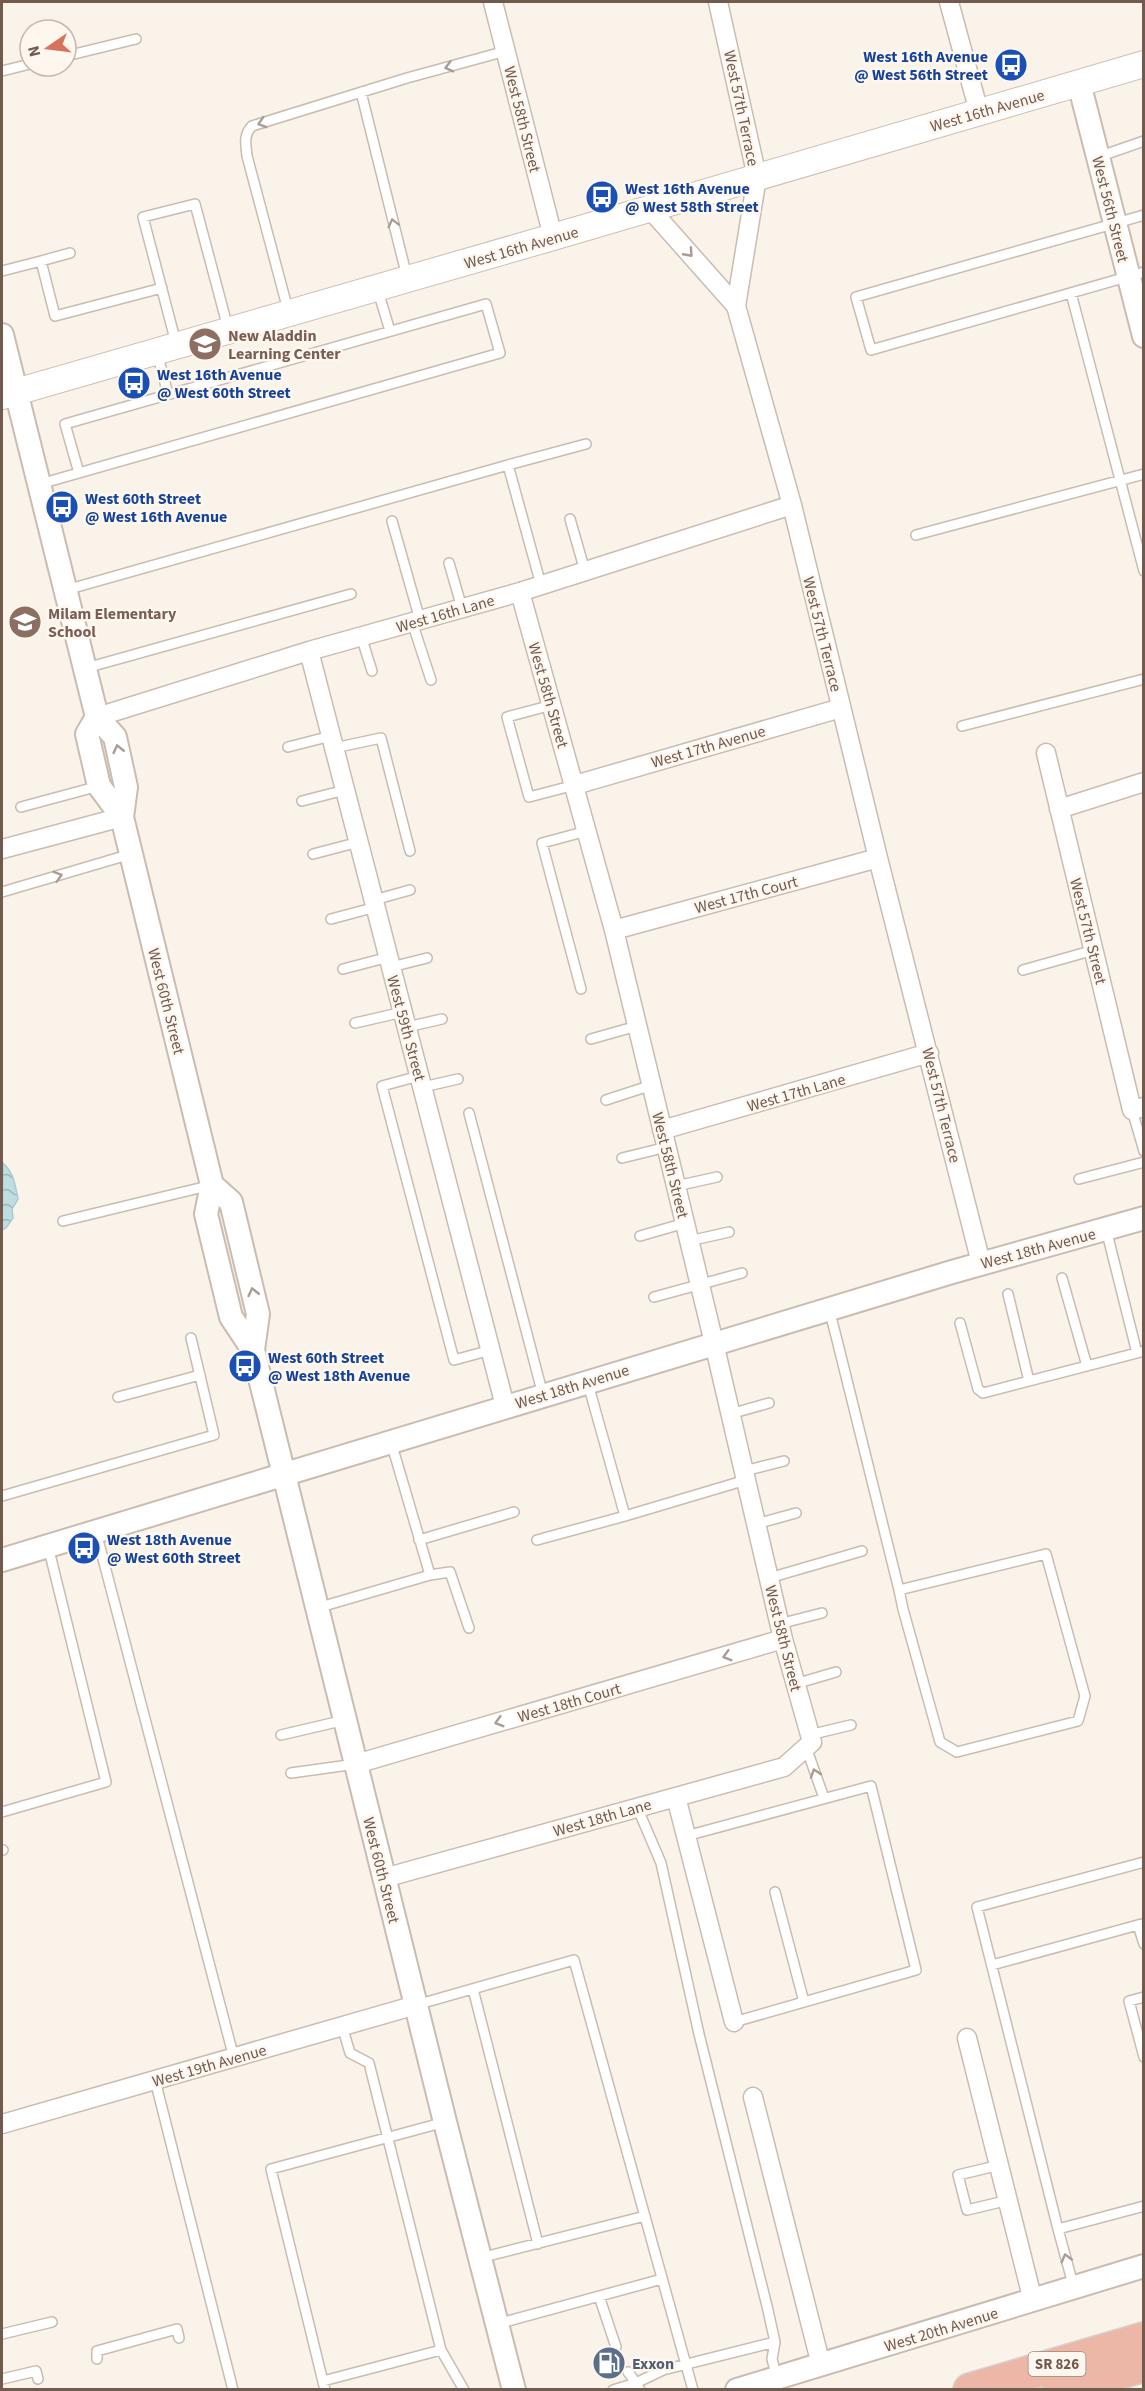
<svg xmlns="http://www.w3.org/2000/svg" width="1145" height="2391" font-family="'Source Sans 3',sans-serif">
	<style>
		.water { fill: url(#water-waves); stroke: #a6cdd3; stroke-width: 1.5 }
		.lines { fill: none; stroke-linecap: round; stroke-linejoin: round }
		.service-casing { stroke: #cbbbb0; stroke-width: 12 }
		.minor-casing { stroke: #cbbbb0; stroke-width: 21 }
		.tertiary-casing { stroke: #cbbbb0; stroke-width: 26 }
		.secondary-casing { stroke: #cfbdb1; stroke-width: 28 }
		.motorway-casing { stroke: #d8d1ce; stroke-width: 36 }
		.service { stroke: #fff; stroke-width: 9 }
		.minor { stroke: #fff; stroke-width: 18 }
		.tertiary { stroke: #fff; stroke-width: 22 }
		.secondary { stroke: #fff; stroke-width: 26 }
		.motorway { stroke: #edb7a7; stroke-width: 33 }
		.oneway { stroke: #aa9c95 }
		.labels { text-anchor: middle; stroke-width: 5; stroke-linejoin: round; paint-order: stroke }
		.shield { fill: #fdf7ef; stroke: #9c897f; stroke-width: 1.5 }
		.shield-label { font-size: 15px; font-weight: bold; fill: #725a4f }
		.transit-label { font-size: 16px; font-weight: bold; fill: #164399; stroke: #fdf7ef; text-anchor: start }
		.street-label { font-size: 16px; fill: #725a4f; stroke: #fdf7ef }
		.education-label { font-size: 16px; font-weight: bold; fill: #785e54; stroke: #fdf7ef; text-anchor: start }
		.service-label { font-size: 16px; font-weight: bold; fill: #4e5e75; stroke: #fdf7ef; text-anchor: start }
	</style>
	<defs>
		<pattern id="water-waves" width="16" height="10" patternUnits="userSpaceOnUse" patternTransform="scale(1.5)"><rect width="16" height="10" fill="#bfdee2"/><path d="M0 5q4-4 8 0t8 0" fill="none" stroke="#a0b7ba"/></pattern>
	</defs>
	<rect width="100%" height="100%" fill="#faf3e9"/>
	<!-- water -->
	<path class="water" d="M3 1163C14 1173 15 1185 18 1199L12 1209 13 1218 6 1228 2 1230Z"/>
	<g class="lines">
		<defs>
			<path id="service" d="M66 56 136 39
				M2 71 30 64
				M361 92 407 277
				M1098 157 1144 141
				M1144 215 856 297 871 350 1144 272
				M41 261 70 253
				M2 271 41 261 55 316 162 288
				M378 291 390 331
				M1071 293 1144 571
				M288 310 247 156C246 145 243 135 252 126L407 78 506 51
				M176 343 143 217 195 204 228 328
				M157 353 168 394
				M40 484 500 353 486 304 65 424 79 473
				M570 519 585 571
				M392 521 420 620
				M916 535 1144 474
				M449 563 462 608
				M541 585 508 465 586 444
				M66 590 508 465
				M412 622 431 680
				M361 636 372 671
				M86 668 351 594
				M552 705 507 717 529 797 575 785
				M962 726 1144 679
				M288 747 331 736
				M334 748 381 738 410 851
				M302 801 345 790
				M21 807 99 786
				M313 854 359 842
				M2 892 131 854
				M374 900 410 890
				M331 919 376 907
				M391 967 427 958
				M343 969 389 957
				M1023 970 1094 950
				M581 989 542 843 587 831
				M355 1023 403 1012
				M407 1027 442 1019
				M591 1039 637 1026
				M419 1076 382 1086 454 1360 491 1350
				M423 1087 458 1079
				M606 1100 652 1085
				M1132 1110 1144 1151
				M469 1113 543 1395
				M622 1158 667 1147
				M1079 1179 1144 1162
				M676 1186 717 1177
				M63 1221 212 1185
				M1106 1229 1137 1353
				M640 1236 685 1223
				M689 1241 729 1232
				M1062 1278 1087 1366
				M1008 1294 1029 1381
				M654 1297 742 1273
				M829 1309 837 1340 899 1590 903 1609 940 1742 957 1752 1078 1721 1085 1696 1046 1554 899 1590
				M960 1323 978 1389 983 1393 1144 1351
				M118 1397 200 1375
				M730 1414 769 1403
				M744 1471 784 1461
				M2 1496 214 1435 191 1338
				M625 1516 746 1480
				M756 1524 796 1513
				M96 1532 234 2058
				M419 1540 514 1512
				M537 1540 625 1516 588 1384
				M430 1575 450 1572 469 1628
				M769 1578 862 1551
				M317 1608 430 1575 391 1442
				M779 1624 822 1613
				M795 1684 836 1672
				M281 1735 345 1720
				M809 1735 851 1725
				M806 1747 824 1798
				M291 1773 356 1764
				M637 1807 661 1863 699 2034 767 2306 775 2342 772 2359 777 2378
				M2 1812 106 1782 48 1546
				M686 1836 871 1786 916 1970 734 2022
				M2 1850H3
				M1144 1862 977 1907 1058 2229 1144 2206
				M775 1892 804 2002
				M1143 1924 1138 1925 1144 1944
				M992 1965 1138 1925
				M473 1989 538 2244
				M1144 1997 1129 2001 1144 2057
				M416 2005 574 1960 693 2390
				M342 2026 350 2053 369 2063 441 2350 464 2390
				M155 2080 233 2390
				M1000 2165 958 2175 967 2210 1009 2200
				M1058 2229 1074 2288
				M480 2258 645 2216
				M599 2296 616 2347
				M497 2324 662 2279
				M2 2334 52 2322
				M97 2359V2351L177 2329 179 2338
				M628 2372 636 2383 663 2370 775 2342
				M2 2379 36 2371 38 2379
				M323 2381 441 2350
				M325 2390 271 2169 445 2122
				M613 2390 636 2383 640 2390"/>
			<path id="minor" d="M493 2 553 237
				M718 2 757 177 736 306 792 505 878 858 981 1263
				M949 2 979 112
				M650 209 736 306
				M309 651 505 1406
				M97 717 309 651 520 592 792 505
				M1046 753 1132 1110 1144 1107
				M575 785 841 708
				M1059 809 1144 782
				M2 849 122 817
				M614 930 878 858
				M662 1130 929 1053
				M356 1764 783 1639
				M676 1797 734 2022
				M384 1878 784 1767 812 1742 783 1639 714 1343 614 930 520 592
				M967 2038 1033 2301
				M753 2097 821 2365
				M2 2124 416 2005"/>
			<path id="tertiary" d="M1079 83 1144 336
				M2 335 97 717 115 737 126 787 122 817 212 1185 206 1214 231 1317 253 1350 445 2122 514 2390
				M97 717 87 734 99 786 122 817
				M212 1185 231 1202 258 1314 253 1350
				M2 1560 952 1272 1144 1218
				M737 2390 1144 2266"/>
			<path id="secondary" d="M2 396 553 237 1144 64"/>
			<path id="motorway" d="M970 2390 1144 2339
				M1059 2390 1144 2365"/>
		</defs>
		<!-- service casing -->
		<use href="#service" class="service-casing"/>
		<!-- minor casing -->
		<use href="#minor" class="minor-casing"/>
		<!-- tertiary casing -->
		<use href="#tertiary" class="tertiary-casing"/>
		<!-- secondary casing -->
		<use href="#secondary" class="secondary-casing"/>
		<!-- motorway casing -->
		<use href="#motorway" class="motorway-casing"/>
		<!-- service -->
		<use href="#service" class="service"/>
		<!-- minor -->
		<use href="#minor" class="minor"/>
		<!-- tertiary -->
		<use href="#tertiary" class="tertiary"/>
		<!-- secondary -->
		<use href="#secondary" class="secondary"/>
		<!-- motorway -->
		<use href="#motorway" class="motorway"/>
	</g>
	<!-- one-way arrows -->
	<defs><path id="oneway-chevron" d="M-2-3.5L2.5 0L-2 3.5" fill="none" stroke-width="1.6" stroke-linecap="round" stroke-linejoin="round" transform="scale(1.5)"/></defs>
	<g class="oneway">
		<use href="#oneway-chevron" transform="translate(449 67) rotate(165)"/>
		<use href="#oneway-chevron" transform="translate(262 123) rotate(163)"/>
		<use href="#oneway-chevron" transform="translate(393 223) rotate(-104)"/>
		<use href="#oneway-chevron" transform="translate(689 253) rotate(48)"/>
		<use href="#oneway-chevron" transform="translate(118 749) rotate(-103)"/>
		<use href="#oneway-chevron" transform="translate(58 876) rotate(-16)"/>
		<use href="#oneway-chevron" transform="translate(253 1292) rotate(-103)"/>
		<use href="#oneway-chevron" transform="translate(727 1656) rotate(164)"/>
		<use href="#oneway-chevron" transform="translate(499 1722) rotate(164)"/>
		<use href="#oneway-chevron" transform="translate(815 1773) rotate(-109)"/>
		<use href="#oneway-chevron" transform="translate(1066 2258) rotate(-105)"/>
	</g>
	<!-- icons -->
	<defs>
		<symbol id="bus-disc" viewBox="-11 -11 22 22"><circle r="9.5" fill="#1a4fb4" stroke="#fdf7ef"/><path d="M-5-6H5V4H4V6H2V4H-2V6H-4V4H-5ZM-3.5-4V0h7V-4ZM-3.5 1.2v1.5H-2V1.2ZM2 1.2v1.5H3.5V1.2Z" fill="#fff"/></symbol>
		<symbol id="school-disc" viewBox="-11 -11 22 22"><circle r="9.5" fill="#8d6e63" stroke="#fdf7ef"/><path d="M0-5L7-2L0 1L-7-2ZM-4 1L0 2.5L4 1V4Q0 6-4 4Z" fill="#fff"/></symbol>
		<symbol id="fuel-disc" viewBox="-11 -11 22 22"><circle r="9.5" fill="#5c6f8a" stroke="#fdf7ef"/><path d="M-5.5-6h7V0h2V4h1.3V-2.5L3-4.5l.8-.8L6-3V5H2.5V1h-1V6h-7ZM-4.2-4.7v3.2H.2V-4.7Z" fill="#fff"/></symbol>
	</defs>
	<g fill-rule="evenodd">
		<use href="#bus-disc" x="992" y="46" width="38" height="38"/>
		<use href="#bus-disc" x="583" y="178" width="38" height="38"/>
		<use href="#school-disc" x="186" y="325" width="38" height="38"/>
		<use href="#bus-disc" x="115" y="364" width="38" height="38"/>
		<use href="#bus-disc" x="43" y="488" width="38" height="38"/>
		<use href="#school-disc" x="6" y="603" width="38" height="38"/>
		<use href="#bus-disc" x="226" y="1347" width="38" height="38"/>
		<use href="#bus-disc" x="65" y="1529" width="38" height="38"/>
		<use href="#fuel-disc" x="590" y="2344" width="38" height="38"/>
	</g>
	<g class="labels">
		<!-- shield labels -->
		<rect class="shield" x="1028.5" y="2352" width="57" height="24" rx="4.5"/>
		<g class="shield-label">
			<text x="1057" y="2369">SR 826</text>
		</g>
		<!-- transit labels -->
		<g class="transit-label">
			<text x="988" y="62" text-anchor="end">West 16th Avenue<tspan x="988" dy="18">@ West 56th Street</tspan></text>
			<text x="625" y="194">West 16th Avenue<tspan x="625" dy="18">@ West 58th Street</tspan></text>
			<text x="157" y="380">West 16th Avenue<tspan x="157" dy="18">@ West 60th Street</tspan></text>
			<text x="85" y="504">West 60th Street<tspan x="85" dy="18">@ West 16th Avenue</tspan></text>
			<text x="268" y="1363">West 60th Street<tspan x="268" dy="18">@ West 18th Avenue</tspan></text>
			<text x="107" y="1545">West 18th Avenue<tspan x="107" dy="18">@ West 60th Street</tspan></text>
		</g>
		<!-- street labels -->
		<g class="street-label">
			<text transform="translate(742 108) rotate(78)" y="6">West 57th Terrace</text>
			<text transform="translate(987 110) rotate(-16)" y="6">West 16th Avenue</text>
			<text transform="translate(523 119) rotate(76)" y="6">West 58th Street</text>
			<text transform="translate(1111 209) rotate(76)" y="6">West 56th Street</text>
			<text transform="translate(521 247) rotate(-16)" y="6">West 16th Avenue</text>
			<text transform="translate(445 613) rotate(-16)" y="6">West 16th Lane</text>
			<text transform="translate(823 634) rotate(76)" y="6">West 57th Terrace</text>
			<text transform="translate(549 695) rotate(74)" y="6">West 58th Street</text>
			<text transform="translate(708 746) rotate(-16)" y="6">West 17th Avenue</text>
			<text transform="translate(746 894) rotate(-15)" y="6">West 17th Court</text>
			<text transform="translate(1089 931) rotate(76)" y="6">West 57th Street</text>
			<text transform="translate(167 1001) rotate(76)" y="6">West 60th Street</text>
			<text transform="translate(407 1028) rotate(75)" y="6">West 59th Street</text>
			<text transform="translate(796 1092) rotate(-16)" y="6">West 17th Lane</text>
			<text transform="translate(942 1105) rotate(76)" y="6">West 57th Terrace</text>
			<text transform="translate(671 1165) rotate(76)" y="6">West 58th Street</text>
			<text transform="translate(1038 1248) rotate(-15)" y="6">West 18th Avenue</text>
			<text transform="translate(572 1386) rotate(-17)" y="6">West 18th Avenue</text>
			<text transform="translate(784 1638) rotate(76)" y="6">West 58th Street</text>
			<text transform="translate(569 1702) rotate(-16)" y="6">West 18th Court</text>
			<text transform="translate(602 1817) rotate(-16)" y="6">West 18th Lane</text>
			<text transform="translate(382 1870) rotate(76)" y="6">West 60th Street</text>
			<text transform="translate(209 2065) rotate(-16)" y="6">West 19th Avenue</text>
			<text transform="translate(941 2329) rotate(-17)" y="6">West 20th Avenue</text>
		</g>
		<!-- education labels -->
		<g class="education-label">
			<text x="228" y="341">New Aladdin<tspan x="228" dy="18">Learning Center</tspan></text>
			<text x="48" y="619">Milam Elementary<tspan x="48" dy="18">School</tspan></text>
		</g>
		<!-- service labels -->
		<g class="service-label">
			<text x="632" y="2369">Exxon</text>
		</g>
	</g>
	<!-- border -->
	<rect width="1145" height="2391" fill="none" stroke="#725a4f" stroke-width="6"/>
	<!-- north arrow -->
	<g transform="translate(48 48) rotate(256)"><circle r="28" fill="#fdf7ef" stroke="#c5b8af" stroke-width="1.5"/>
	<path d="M0-4.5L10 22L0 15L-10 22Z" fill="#d6735c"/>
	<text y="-9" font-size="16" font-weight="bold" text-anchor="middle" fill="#725a4f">N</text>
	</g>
</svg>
